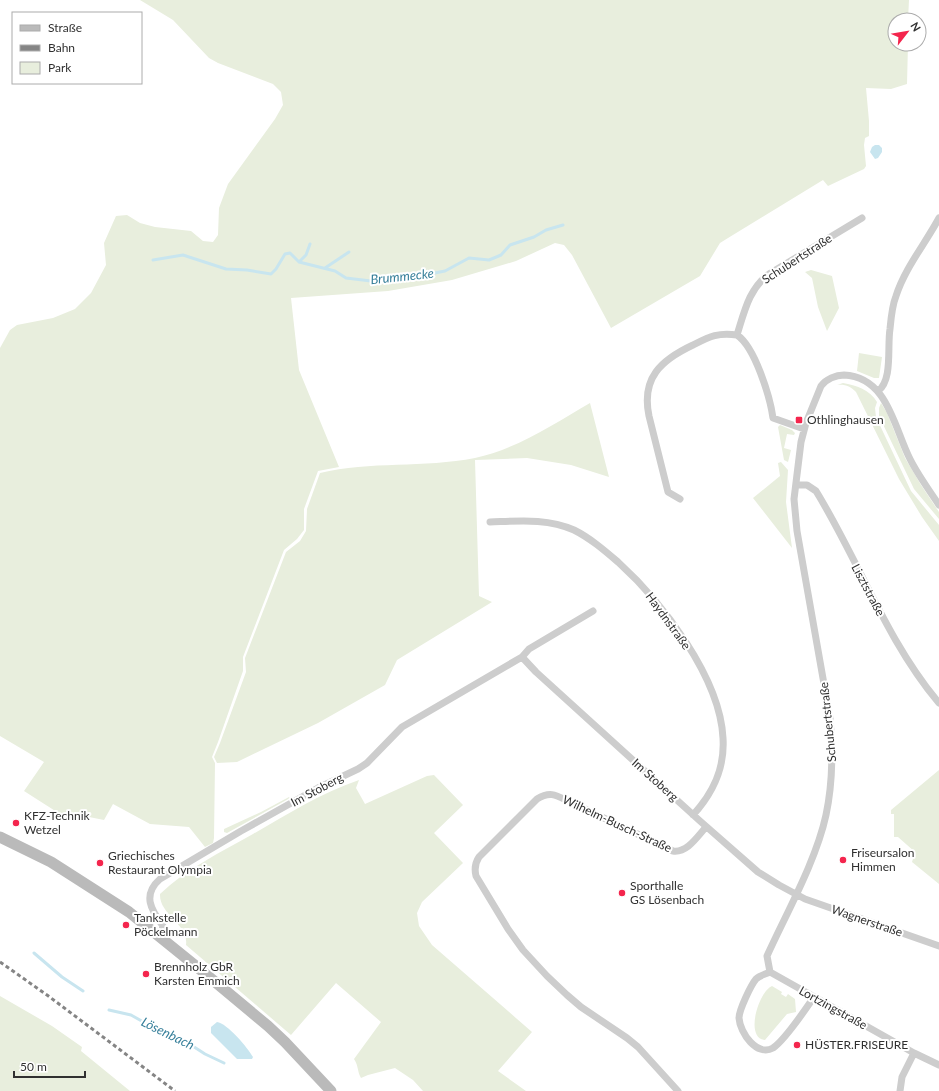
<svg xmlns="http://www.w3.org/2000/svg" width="939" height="1091" font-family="Lato,sans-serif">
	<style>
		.green { fill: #e8eedd }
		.water { fill: #c8e5ef }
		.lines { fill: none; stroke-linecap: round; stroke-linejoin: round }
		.stream { stroke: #c8e5ef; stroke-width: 3 }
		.minor { stroke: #cdcdcd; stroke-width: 7 }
		.secondary { stroke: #bababa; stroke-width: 11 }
		.rail { stroke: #858585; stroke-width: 3; stroke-dasharray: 4 3; stroke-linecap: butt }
		.poi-dot { fill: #f4254d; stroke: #fff; stroke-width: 1.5 }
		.labels { text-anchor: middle; stroke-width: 4; stroke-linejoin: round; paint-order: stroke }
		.street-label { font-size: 12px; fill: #303030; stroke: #fff }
		.poi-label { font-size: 12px; fill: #303030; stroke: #fff; text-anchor: start }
		.water-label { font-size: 13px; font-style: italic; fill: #367f9a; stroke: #fff }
	</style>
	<rect width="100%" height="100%" fill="#fff"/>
	<!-- green -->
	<path class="green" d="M140 0H909L908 20H895V44H908L907 84 891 89 866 88 869 121V136L865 138 864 145 866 166 864 169 828 186 823 180 728 238 720 243 700 276 611 328 572 255 564 245 555 243 516 261 452 280 388 291 291 298 299 370 339 467 318 471 304 509V530L297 539 284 550 243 657V671L218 742 212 757 215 763 214 838 213 843 205 847 189 827 150 824 113 804 104 820 74 814H60L24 791 44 762 0 736V348L10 330 17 325 53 318 75 309 91 293 106 265 104 243 116 216 127 215 140 223 155 227 191 231 203 241 213 242 218 235 219 208 228 184 275 119 283 105 281 92 273 84 218 63 209 58 173 20Z
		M811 270 832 276 839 308 827 331 818 307 812 278 805 272Z
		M859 353 882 357 879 378H874L857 371Z
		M843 383C856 385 870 390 877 402L875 408 876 417 911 491 939 525V541L922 517 899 479 856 392C850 386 845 384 837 385Z
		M590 403 609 477 571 465 527 458 475 460 479 596 492 602 397 660 385 685 318 723 237 762 217 763 214 757 220 743 246 672 245 658 286 552 300 541 306 531 307 509 320 473C370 461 424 468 475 458 517 449 554 424 590 403Z
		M881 403 887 413 905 458 921 485 939 512V519L914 489 879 416V408Z
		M780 425 792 430 795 433 794 435 787 434 784 448 791 450 788 462 784 460 778 427Z
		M781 462 788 470 786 502 792 548 753 498 780 476 778 463Z
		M939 770V884L912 862 915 852 898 837H894V814H891V810Z
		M434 775 463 805 434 833 463 863 422 902 417 913 419 926 432 945 532 1032 498 1071 526 1091H423L413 1080 395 1068 368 1075 361 1078C357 1071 359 1067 354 1059L381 1022 336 983 291 1035 186 945C189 924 159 915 160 894 186 869 221 852 253 834 288 814 321 793 359 780L356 788 365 804 427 776Z
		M289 797 290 798 227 833 224 832V829L261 812Z
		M772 986 782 992 781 994 786 997 788 994 795 999 796 1012 787 1014 765 1040C744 1038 759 991 772 986Z
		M0 996 52 1026 82 1047 81 1051 130 1091H0Z"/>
	<!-- water -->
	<path class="water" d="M875 145H879L882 148V152L878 158 875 159 870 152 872 147Z
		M217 1022C227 1023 248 1048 253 1057L252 1059H237L211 1033V1027Z"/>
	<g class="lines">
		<!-- stream -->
		<path class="stream" d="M153 260 183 255 226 269 247 270 271 274 276 269 285 254 290 253 299 262 335 271 346 278 371 281 409 278 445 271 469 258 489 260 501 255 510 245 534 237 546 230 563 225
			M299 262 306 255 310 244
			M325 268 349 252
			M34 953 62 977 83 991
			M109 1010 131 1015 168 1036 188 1043 205 1054 224 1063"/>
		<!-- minor -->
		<path class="minor" d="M737 335C755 347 770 397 773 418L804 429
			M878 391C893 380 887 347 890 329 891 318 892 306 896 296 905 268 925 244 939 218
			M796 485H807L816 491C859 561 886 640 939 703
			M680 499 668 492 649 416C641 378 661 360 693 345 709 337 718 332 737 335 744 313 749 288 769 274L862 218
			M490 522C519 521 547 518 574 530 590 538 604 550 618 562 662 602 720 677 723 738 725 769 713 793 693 815
			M522 657 529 649 593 611
			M158 936 162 930 163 926C151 910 142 895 160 879L241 831 318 788 358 769 367 763 402 727 522 657 536 672 700 821 758 872 779 885 805 899 939 946
			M770 972 767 956C787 912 816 861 826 815 833 782 833 750 830 718L797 531 794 499 801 442 806 423 821 386C826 379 836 375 844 375 888 377 894 428 910 459 918 475 929 490 939 505
			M770 972 914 1053 939 1065
			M770 972C766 974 760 975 756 979 751 985 739 1010 739 1018 740 1033 757 1057 773 1048 785 1040 805 1010 814 997
			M678 1091 638 1047 627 1038 581 1007 567 995 547 976 523 950 508 929 476 876C474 868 475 863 479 857L537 799C550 791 556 795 568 801L673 851C687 853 697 837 706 827
			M900 1091 902 1077 914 1053"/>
		<!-- secondary -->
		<path class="secondary" d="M0 837 51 862 129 912 202 971 268 1026 285 1042 331 1091"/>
		<!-- rail -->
		<path class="rail" d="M0 962 47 995 175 1091"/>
	</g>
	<!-- markers -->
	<g class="poi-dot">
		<rect x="795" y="416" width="8" height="8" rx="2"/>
		<circle cx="16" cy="823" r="4"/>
		<circle cx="843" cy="860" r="4"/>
		<circle cx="100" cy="863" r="4"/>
		<circle cx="622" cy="893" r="4"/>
		<circle cx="126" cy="925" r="4"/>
		<circle cx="146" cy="974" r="4"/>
		<circle cx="797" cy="1045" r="4"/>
	</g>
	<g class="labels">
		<!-- street labels -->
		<g class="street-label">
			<text transform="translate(797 259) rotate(-33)" y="4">Schubertstraße</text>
			<text transform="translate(868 590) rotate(62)" y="4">Lisztstraße</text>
			<text transform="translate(668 621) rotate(54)" y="4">Haydnstraße</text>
			<text transform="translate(828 722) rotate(-96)" y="4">Schubertstraße</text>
			<text transform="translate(655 780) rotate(42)" y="4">Im Stoberg</text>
			<text transform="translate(317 790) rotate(-28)" y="4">Im Stoberg</text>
			<text transform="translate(617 824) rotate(25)" y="4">Wilhelm-Busch-Straße</text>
			<text transform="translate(867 921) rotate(19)" y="4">Wagnerstraße</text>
			<text transform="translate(833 1008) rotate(29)" y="4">Lortzingstraße</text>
		</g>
		<!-- poi labels -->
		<g class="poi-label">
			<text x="807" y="424">Othlinghausen</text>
			<text x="24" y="820">KFZ-Technik<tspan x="24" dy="14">Wetzel</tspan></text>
			<text x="851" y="857">Friseursalon<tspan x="851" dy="14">Himmen</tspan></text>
			<text x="108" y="860">Griechisches<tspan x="108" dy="14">Restaurant Olympia</tspan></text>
			<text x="630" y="890">Sporthalle<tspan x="630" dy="14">GS Lösenbach</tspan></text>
			<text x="134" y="922">Tankstelle<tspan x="134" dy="14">Pöckelmann</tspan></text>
			<text x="154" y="971">Brennholz GbR<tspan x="154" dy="14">Karsten Emmich</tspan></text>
			<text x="805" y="1049">HÜSTER.FRISEURE</text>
		</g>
		<!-- water labels -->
		<g class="water-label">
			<text transform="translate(402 276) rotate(-6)" y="5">Brummecke</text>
			<text transform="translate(168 1033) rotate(26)" y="5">Lösenbach</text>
		</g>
	</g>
	<!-- legend -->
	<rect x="12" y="12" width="130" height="72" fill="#ffffff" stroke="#acacac"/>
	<rect x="20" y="25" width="20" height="6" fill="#bababa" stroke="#acacac"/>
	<text x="48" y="32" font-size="12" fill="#303030">Straße</text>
	<rect x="20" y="45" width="20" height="6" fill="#858585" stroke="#acacac"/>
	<text x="48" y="52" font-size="12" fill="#303030">Bahn</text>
	<rect x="20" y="62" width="20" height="12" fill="#e8eedd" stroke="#acacac"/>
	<text x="48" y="72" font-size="12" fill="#303030">Park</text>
	<!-- north arrow -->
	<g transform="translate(907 32) rotate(59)"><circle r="19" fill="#ffffff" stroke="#acacac"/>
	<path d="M0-3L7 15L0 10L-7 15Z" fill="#f4254d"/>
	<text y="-6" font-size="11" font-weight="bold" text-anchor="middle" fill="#303030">N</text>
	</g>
	<!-- scale -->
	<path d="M14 1071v6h71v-6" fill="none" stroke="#303030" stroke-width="2"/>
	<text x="20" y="1071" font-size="12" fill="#303030" stroke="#ffffff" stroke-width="3" paint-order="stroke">50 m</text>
</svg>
